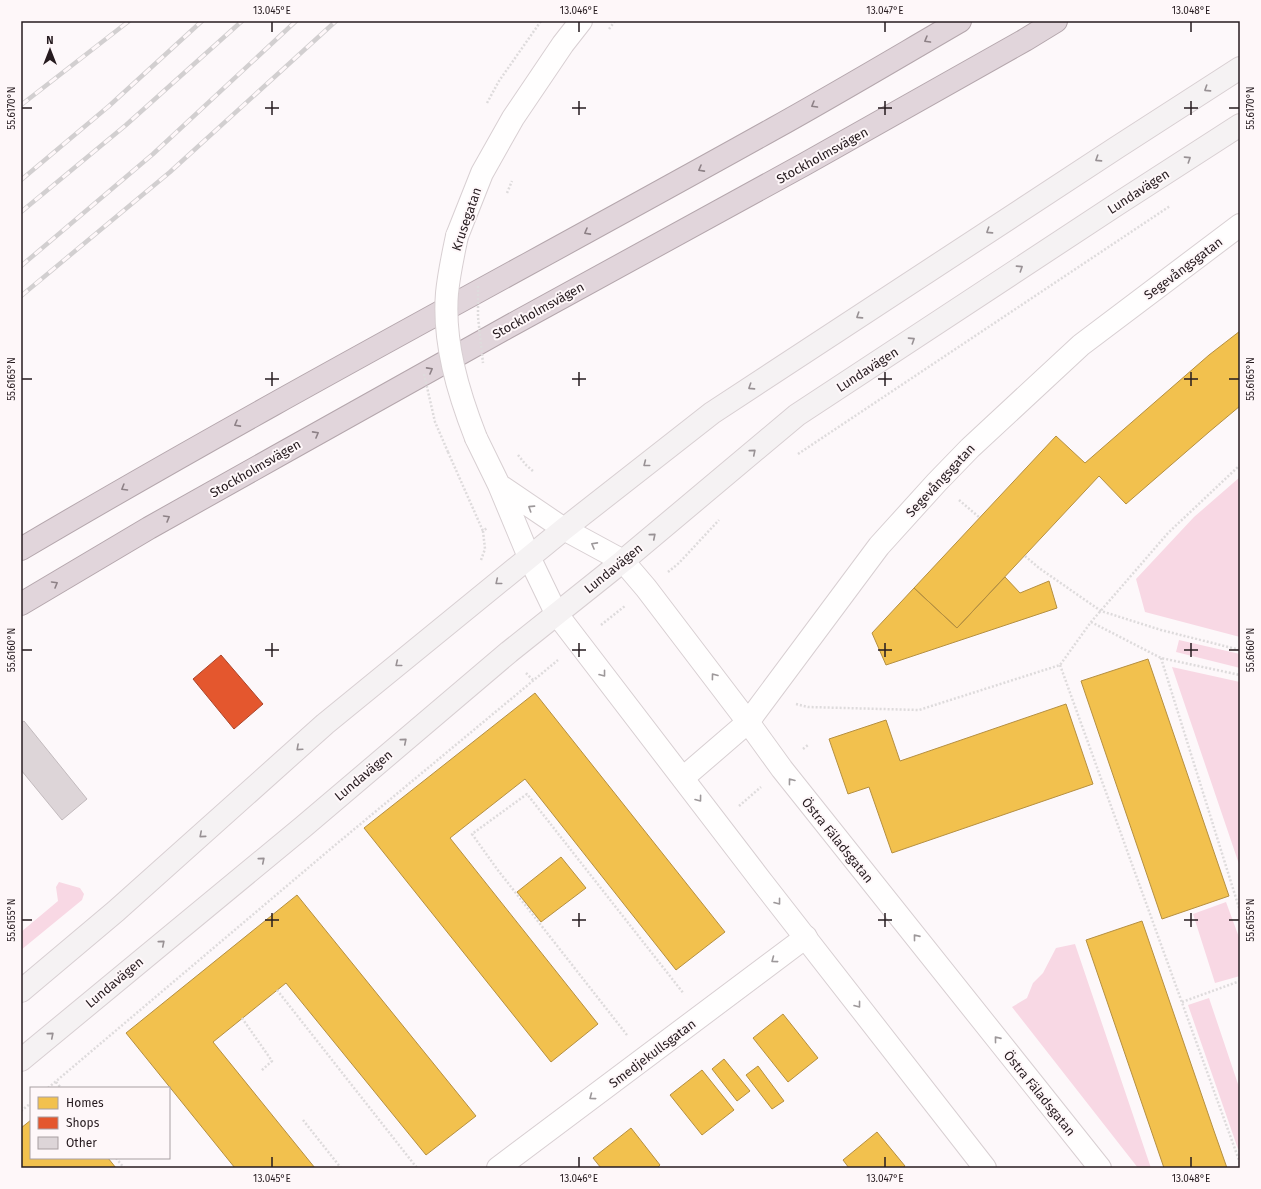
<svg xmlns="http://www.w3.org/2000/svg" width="1261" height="1189" font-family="'Fira Sans',sans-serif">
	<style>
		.green { fill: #f8d8e4 }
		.homes { fill: #f2c14e; stroke: #b58f40 }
		.shops { fill: #e4572e; stroke: #ab452a }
		.building { fill: #ddd5d8; stroke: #c2babd }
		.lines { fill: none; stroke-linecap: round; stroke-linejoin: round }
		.minor-casing { stroke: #d8cfd2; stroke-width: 24 }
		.tertiary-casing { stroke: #d8cfd2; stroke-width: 24 }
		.secondary-casing { stroke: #d8cfd2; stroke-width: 24 }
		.motorway-casing { stroke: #b4a6ac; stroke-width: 24 }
		.path { stroke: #dedbdc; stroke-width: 2.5; stroke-dasharray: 2 2; stroke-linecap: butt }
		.minor { stroke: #fffefe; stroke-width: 22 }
		.tertiary { stroke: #fffefe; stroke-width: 22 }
		.secondary { stroke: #f5f2f3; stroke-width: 22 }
		.motorway { stroke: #e1d5db; stroke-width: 22 }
		.rail-casing { stroke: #d2cfd0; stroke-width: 4.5 }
		.rail { stroke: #fef7f9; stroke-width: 3; stroke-dasharray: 9; stroke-linecap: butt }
		.minor-bridge-casing { stroke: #d8cfd2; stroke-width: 24; stroke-linecap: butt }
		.path-bridge { stroke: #dedbdc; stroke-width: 2.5; stroke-dasharray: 2 2; stroke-linecap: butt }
		.minor-bridge { stroke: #fffefe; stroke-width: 22 }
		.oneway { stroke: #8d8186 }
		.oneway2 { stroke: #989194 }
		.oneway3 { stroke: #9d989a }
		.ticks { fill: none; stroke: #261b1f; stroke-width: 1.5 }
		.labels { text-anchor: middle; stroke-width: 4; stroke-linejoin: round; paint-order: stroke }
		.street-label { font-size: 13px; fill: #261b1f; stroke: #fef7f9 }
		.neatline { fill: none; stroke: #261b1f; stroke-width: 1.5 }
		.ticks-label { font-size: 10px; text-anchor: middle; fill: #261b1f }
	</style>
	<rect width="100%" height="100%" fill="#fdf8fa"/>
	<!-- green -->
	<path class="green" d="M1240 477V637L1145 612 1136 579 1194 517Z
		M1179 640 1240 654V668L1176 652Z
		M1172 667 1240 682V867Z
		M59 882 80 888 84 894 82 900 21 950V932L58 901 56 887Z
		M1226 902 1240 940V976L1215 983 1193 914Z
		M1075 944 1151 1168H1138L1012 1007 1027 998 1033 983 1043 973 1056 948Z
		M1209 998 1240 1090V1149H1238L1188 1005Z"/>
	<!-- homes -->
	<path class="homes" d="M1240 331V406L1209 432 1126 504 1099 476 957 628 914 588 1056 436 1085 463 1209 355Z
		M1005 577 1020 593 1049 581 1057 608 886 665 872 633 914 588 957 628Z
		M1148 659 1229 896 1162 919 1081 681Z
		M535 693 725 932 676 970 525 779 450 838 598 1024 551 1062 364 828Z
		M1066 704 1093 784 892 853 869 787 848 794 829 739 886 720 900 761Z
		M561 857 586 888 541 922 517 892Z
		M297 895 476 1116 426 1155 286 983 213 1042 315 1168H235L126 1033Z
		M1142 921 1214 1131 1227 1168H1164L1086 940Z
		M783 1014 818 1058 788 1082 753 1038Z
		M724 1059 750 1091 737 1101 712 1069Z
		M758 1066 784 1101 772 1109 746 1075Z
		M702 1070 734 1110 702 1135 670 1095Z
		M31 1120V1158H108L116 1168H21V1128Z
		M631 1128 660 1165 657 1168H601L593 1158Z
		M877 1132 905 1166 902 1168H849L843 1160Z"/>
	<!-- shops -->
	<path class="shops" d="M221 655 263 704 234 729 193 679Z"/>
	<!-- building -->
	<path class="building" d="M24 721 87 799 62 820 21 770V723Z"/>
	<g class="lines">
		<defs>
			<path id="minor" d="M457 236 482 173 513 118 563 44 581 21
				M476 438 499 485 529 557
				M499 485 564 529
				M683 778 748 722 879 546 937 482 970 448 1081 345 1240 225
				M498 1168 806 937"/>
			<path id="tertiary" d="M564 529 623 561 646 588 748 722 782 769 1100 1168
				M529 557 556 613 762 882 985 1168"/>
			<path id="secondary" d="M21 991 116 911 325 724 564 529 712 413 1116 148 1240 68
				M21 1060 303 827 509 652 623 561 797 415 1116 205 1240 125"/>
			<path id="motorway" d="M21 549C268 403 522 269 773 129 836 94 898 57 960 21
				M21 604 149 528 279 455 506 328 805 164 1025 40 1056 21"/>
		</defs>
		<!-- minor casing -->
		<use href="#minor" class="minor-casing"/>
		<!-- tertiary casing -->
		<use href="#tertiary" class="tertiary-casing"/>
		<!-- secondary casing -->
		<use href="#secondary" class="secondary-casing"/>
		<!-- motorway casing -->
		<use href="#motorway" class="motorway-casing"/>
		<!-- path -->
		<path class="path" d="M609 29 615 21
			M487 103 499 81 541 21
			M507 193 512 181
			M448 452 483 531
			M798 454 1170 206
			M518 455 526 465 534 472
			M959 500 980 518
			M1025 556 1039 568 1101 611 1161 630 1240 650
			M481 560 485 549 483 531 487 528
			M668 572 679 563 719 520
			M1091 622 1161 658 1240 675
			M601 625 625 606
			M1161 658 1240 911
			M1060 665 1240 1163
			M526 673 533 680
			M796 704 808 707 919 710 1060 665 1091 622 1168 533 1240 465
			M803 749 808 745
			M739 806 761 787
			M277 990 417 1168
			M1182 1002 1240 981
			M242 1018 272 1061 261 1071
			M627 1035 497 869 472 834 527 794 684 994
			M56 1082 61 1088
			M48 1088 334 846 558 660
			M21 1111 31 1103
			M303 1120 341 1168
			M116 1158 124 1168"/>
		<!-- minor -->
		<use href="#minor" class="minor"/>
		<!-- tertiary -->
		<use href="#tertiary" class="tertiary"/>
		<!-- secondary -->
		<use href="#secondary" class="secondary"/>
		<!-- motorway -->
		<use href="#motorway" class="motorway"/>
		<defs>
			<path id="rail" d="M21 105 129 21
				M21 180 109 106 202 21
				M21 212 126 125 242 21
				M21 266 153 154 296 21
				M21 296 170 172 336 21"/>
		</defs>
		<!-- rail casing -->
		<use href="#rail" class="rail-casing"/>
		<!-- rail -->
		<use href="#rail" class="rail"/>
		<defs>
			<path id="minor-bridge" d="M457 236C453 255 449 273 447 293 443 342 458 392 476 438"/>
		</defs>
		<!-- minor-bridge casing -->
		<use href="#minor-bridge" class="minor-bridge-casing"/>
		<!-- path-bridge -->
		<path class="path-bridge" d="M478 286V317L483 363
			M424 374 435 422 448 452"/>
		<!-- minor-bridge -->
		<use href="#minor-bridge" class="minor-bridge"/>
	</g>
	<!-- one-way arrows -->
	<defs><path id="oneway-chevron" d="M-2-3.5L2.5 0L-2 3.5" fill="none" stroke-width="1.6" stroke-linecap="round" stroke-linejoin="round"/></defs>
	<g class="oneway">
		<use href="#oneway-chevron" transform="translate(927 40) rotate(150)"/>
		<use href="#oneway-chevron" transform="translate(814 105) rotate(150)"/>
		<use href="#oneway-chevron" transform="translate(701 169) rotate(151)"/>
		<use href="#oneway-chevron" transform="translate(587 232) rotate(151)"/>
		<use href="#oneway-chevron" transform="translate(430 370) rotate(-29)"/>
		<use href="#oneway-chevron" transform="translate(237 424) rotate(151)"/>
		<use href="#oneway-chevron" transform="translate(316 434) rotate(-29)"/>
		<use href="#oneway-chevron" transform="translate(124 488) rotate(149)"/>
		<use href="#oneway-chevron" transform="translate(167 518) rotate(-30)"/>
		<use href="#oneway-chevron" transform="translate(55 584) rotate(-30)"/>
	</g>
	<g class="oneway2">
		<use href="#oneway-chevron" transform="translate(1207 89) rotate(147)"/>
		<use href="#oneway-chevron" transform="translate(1098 159) rotate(147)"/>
		<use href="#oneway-chevron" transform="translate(1188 159) rotate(-33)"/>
		<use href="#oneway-chevron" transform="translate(989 231) rotate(147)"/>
		<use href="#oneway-chevron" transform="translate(1020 268) rotate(-33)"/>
		<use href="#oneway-chevron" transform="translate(859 316) rotate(147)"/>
		<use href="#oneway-chevron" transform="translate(912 340) rotate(-33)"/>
		<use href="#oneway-chevron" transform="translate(751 387) rotate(147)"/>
		<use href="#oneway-chevron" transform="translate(753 452) rotate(-40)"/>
		<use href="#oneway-chevron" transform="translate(646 464) rotate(142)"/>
		<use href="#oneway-chevron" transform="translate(653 536) rotate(-40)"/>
		<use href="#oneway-chevron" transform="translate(498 582) rotate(141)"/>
		<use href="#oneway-chevron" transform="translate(398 664) rotate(141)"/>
		<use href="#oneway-chevron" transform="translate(404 741) rotate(-40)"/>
		<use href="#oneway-chevron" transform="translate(299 748) rotate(138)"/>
		<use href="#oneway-chevron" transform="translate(202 835) rotate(139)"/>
		<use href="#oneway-chevron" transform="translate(262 860) rotate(-40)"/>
		<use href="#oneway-chevron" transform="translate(162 943) rotate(-40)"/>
		<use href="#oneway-chevron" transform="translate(51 1035) rotate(-40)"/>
	</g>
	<g class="oneway3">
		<use href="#oneway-chevron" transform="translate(531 508) rotate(-147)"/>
		<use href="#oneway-chevron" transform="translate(594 545) rotate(-151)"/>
		<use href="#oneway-chevron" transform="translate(603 674) rotate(52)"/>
		<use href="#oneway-chevron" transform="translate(714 676) rotate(-127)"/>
		<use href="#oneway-chevron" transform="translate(791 781) rotate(-128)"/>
		<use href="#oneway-chevron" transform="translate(699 799) rotate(53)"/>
		<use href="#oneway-chevron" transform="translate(778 902) rotate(52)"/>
		<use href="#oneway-chevron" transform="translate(916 937) rotate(-129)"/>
		<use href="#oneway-chevron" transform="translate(774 960) rotate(143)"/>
		<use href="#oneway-chevron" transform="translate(858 1005) rotate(52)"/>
		<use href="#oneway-chevron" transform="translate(997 1039) rotate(-129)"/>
		<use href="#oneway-chevron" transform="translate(592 1097) rotate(143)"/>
	</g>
	<!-- ticks -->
	<path class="ticks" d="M272 22V32M579 22V32M885 22V32M1191 22V32M272 101V115M579 101V115M885 101V115M1191 101V115M22 108H32M265 108H279M572 108H586M878 108H892M1184 108H1198M1229 108H1239M272 372V386M579 372V386M885 372V386M1191 372V386M22 379H32M265 379H279M572 379H586M878 379H892M1184 379H1198M1229 379H1239M272 643V657M579 643V657M885 643V657M1191 643V657M22 650H32M265 650H279M572 650H586M878 650H892M1184 650H1198M1229 650H1239M272 913V927M579 913V927M885 913V927M1191 913V927M22 920H32M265 920H279M572 920H586M878 920H892M1184 920H1198M1229 920H1239M272 1157V1167M579 1157V1167M885 1157V1167M1191 1157V1167"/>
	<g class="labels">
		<!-- street labels -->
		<g class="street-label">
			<text transform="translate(822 155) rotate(-29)" y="5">Stockholmsvägen</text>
			<text transform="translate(1138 191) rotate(-33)" y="5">Lundavägen</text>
			<text transform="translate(466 219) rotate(-71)" y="5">Krusegatan</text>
			<text transform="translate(1183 268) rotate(-37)" y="5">Segevångsgatan</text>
			<text transform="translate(538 310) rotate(-29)" y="5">Stockholmsvägen</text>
			<text transform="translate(867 369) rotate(-33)" y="5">Lundavägen</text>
			<text transform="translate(255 468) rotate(-30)" y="5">Stockholmsvägen</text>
			<text transform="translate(940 480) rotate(-47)" y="5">Segevångsgatan</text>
			<text transform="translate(613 568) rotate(-39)" y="5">Lundavägen</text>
			<text transform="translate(363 775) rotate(-40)" y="5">Lundavägen</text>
			<text transform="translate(838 840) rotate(51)" y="5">Östra Fäladsgatan</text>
			<text transform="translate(114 982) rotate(-40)" y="5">Lundavägen</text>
			<text transform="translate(652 1053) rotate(-37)" y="5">Smedjekullsgatan</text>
			<text transform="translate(1040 1093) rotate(51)" y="5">Östra Fäladsgatan</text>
		</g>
	</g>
	<!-- border -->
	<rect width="1261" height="1189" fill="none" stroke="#fef7f9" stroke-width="44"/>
	<!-- legend -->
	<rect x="30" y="1087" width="140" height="72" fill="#fef7f9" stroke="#a89fa2"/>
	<rect x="38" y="1097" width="20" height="12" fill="#f2c14e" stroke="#a89fa2"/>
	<text x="66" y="1107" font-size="12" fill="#261b1f">Homes</text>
	<rect x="38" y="1117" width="20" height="12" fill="#e4572e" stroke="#a89fa2"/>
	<text x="66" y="1127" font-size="12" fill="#261b1f">Shops</text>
	<rect x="38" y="1137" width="20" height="12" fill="#ddd5d8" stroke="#a89fa2"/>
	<text x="66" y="1147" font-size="12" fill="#261b1f">Other</text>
	<!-- north arrow -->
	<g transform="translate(50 50)" stroke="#fef7f9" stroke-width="3" paint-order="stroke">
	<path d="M0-3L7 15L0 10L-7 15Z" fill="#261b1f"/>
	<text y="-6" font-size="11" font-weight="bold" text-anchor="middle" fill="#261b1f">N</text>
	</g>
	<rect x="22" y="22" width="1217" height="1145" class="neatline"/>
	<g class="ticks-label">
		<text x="272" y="14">13.045°E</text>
		<text x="579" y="14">13.046°E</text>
		<text x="885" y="14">13.047°E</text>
		<text x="1191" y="14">13.048°E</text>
		<text transform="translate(11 108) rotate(-90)" y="4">55.6170°N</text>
		<text transform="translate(1250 108) rotate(-90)" y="4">55.6170°N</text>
		<text transform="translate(11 379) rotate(-90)" y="4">55.6165°N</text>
		<text transform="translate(1250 379) rotate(-90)" y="4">55.6165°N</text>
		<text transform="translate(11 650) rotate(-90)" y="4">55.6160°N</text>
		<text transform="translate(1250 650) rotate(-90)" y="4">55.6160°N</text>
		<text transform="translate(11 920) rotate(-90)" y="4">55.6155°N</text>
		<text transform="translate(1250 920) rotate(-90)" y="4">55.6155°N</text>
		<text x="272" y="1182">13.045°E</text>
		<text x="579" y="1182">13.046°E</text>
		<text x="885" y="1182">13.047°E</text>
		<text x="1191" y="1182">13.048°E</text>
	</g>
</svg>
